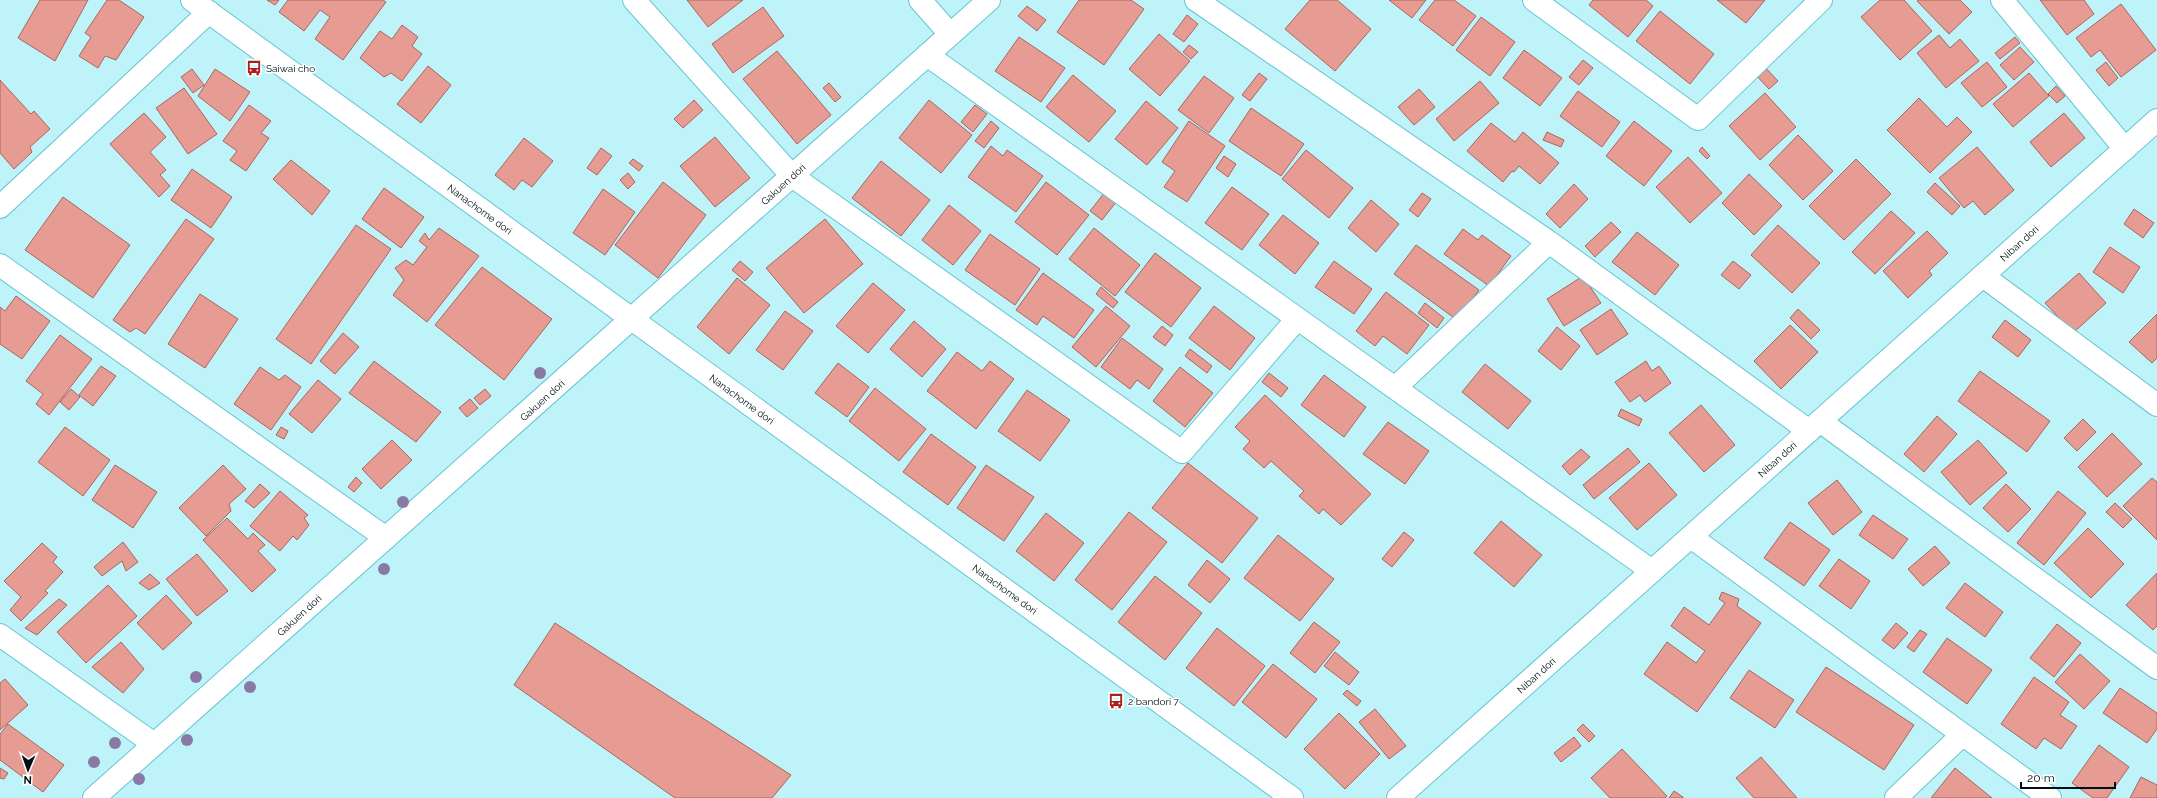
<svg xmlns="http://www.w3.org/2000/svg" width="2157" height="798" font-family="Raleway,sans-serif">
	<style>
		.building { fill: #e69c93; stroke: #aa655d }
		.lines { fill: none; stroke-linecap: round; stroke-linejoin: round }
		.street-casing { stroke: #66c5d2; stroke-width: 24 }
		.secondary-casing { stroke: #66c5d2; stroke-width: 24 }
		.street { stroke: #fff; stroke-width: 22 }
		.secondary { stroke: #fff; stroke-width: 22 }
		.tree { fill: #8979a5 }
		.labels { text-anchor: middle; stroke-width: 3; stroke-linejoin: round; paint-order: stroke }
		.poi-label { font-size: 10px; fill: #001012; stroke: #fff; text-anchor: start }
		.street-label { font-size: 10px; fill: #001012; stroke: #fff }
	</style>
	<rect width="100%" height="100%" fill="#bef3fa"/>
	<!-- building -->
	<path class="building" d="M40 0H88L55 61 18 38Z
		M107 0H119L144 17 116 60 105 56 98 68 79 56 91 37 85 33Z
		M267 0H279L275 5Z
		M288 0H383L386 2 343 60 315 39 330 17 320 10 304 31 279 12Z
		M687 0H743L708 27Z
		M1079 0H1131L1144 9 1104 65 1057 32Z
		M1310 0H1337L1371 29 1335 71 1285 29Z
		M1389 0H1426L1412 18Z
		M1435 0H1454L1476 16 1453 46 1419 20Z
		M1593 0H1646L1653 6 1628 37 1589 5Z
		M1717 0H1765L1746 23Z
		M1880 0H1904L1932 31 1900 60 1861 17Z
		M1919 0H1960L1972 12 1949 34 1917 1Z
		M2040 0H2084L2094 14 2067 35Z
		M2121 4 2156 50 2121 77 2100 50 2091 57 2076 38Z
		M1027 6 1046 20 1037 31 1018 16Z
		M763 7 784 36 733 73 712 44Z
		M1660 11 1714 54 1690 84 1636 41Z
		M1187 15 1198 24 1184 42 1173 34Z
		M1481 17 1515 42 1490 76 1456 50Z
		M402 25 418 37 412 46 422 54 402 81 391 73 384 77 360 58 380 31 392 39Z
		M1159 34 1190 61 1160 96 1129 69Z
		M1939 35 1950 48 1960 39 1979 61 1946 88 1917 53Z
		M1019 37 1065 68 1041 102 995 71Z
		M2015 37 2020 43 2000 59 1995 53Z
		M1189 45 1198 52 1191 59 1183 52Z
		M2020 47 2034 62 2014 80 2000 65Z
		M1524 50 1562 78 1540 106 1503 78Z
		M777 51 831 115 797 144 743 79Z
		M1583 60 1593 68 1579 85 1569 77Z
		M1987 62 2007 87 1982 107 1961 83Z
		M2106 62 2118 78 2109 86 2096 70Z
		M1762 64 1778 81 1769 89 1753 72Z
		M428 66 451 85 421 123 397 104Z
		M192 69 204 85 193 93 181 77Z
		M215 69 250 92 230 121 198 96Z
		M1259 73 1267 79 1250 101 1242 95Z
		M2029 73 2049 96 2013 127 1993 104Z
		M1073 75 1116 111 1089 142 1046 107Z
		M1204 76 1234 98 1209 133 1178 110Z
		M0 80 31 114 34 111 50 129 30 147 32 152 14 169 0 153Z
		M1480 81 1499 103 1454 141 1436 119Z
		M829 83 841 97 835 102 823 88Z
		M2056 86 2065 96 2057 103 2048 94Z
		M184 88 217 134 188 154 156 108Z
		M1419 89 1435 107 1414 125 1398 107Z
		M1578 91 1620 122 1602 147 1560 116Z
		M1765 93 1796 127 1760 160 1729 126Z
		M1919 98 1947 127 1957 117 1972 132 1930 173 1887 130Z
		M694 100 703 110 683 128 674 119Z
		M929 100 972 135 941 173 899 138Z
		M1146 101 1178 128 1147 165 1115 139Z
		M249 105 271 121 261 133 269 138 246 171 230 160 237 151 223 141Z
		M975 105 987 114 973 132 961 122Z
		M1251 108 1304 144 1281 176 1229 141Z
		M144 113 166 137 150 152 166 170 160 175 170 186 159 197 110 144Z
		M2064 113 2085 138 2051 167 2030 142Z
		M991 121 999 128 984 148 975 141Z
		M1189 121 1225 146 1187 202 1164 187 1175 171 1162 162Z
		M1634 121 1672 151 1644 186 1606 156Z
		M1491 123 1515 142 1523 132 1559 163 1540 184 1519 166 1514 172 1512 171 1503 182 1467 151Z
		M1547 132 1564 140 1561 147 1543 140Z
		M1798 135 1833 171 1803 200 1769 165Z
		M715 137 750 178 715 207 680 166Z
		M524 138 553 161 532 187 522 180 514 190 495 175Z
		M991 146 1003 156 1007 150 1043 176 1016 212 968 177Z
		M1702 147 1710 156 1707 159 1699 151Z
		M1977 147 2014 190 1985 215 1973 201 1964 208 1939 178Z
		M601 148 612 156 597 175 587 168Z
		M1306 150 1353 188 1329 218 1282 179Z
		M1224 156 1236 164 1228 177 1216 168Z
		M1688 157 1722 193 1690 223 1656 187Z
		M633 159 643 166 639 171 629 163Z
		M1856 159 1891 194 1844 240 1809 206Z
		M291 160 330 191 312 215 273 179Z
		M881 161 930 200 901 236 852 198Z
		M192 169 232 197 211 228 171 200Z
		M628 173 635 182 628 189 620 180Z
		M1749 174 1782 206 1754 235 1722 203Z
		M663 182 706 215 658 278 615 245Z
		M1046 182 1089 215 1057 255 1015 222Z
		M1935 183 1960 206 1952 215 1927 192Z
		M1574 184 1588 199 1560 228 1546 214Z
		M1232 187 1269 214 1242 250 1205 223Z
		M384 188 424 217 401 248 362 219Z
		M603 189 635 212 605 255 573 233Z
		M1105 192 1117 201 1102 220 1090 211Z
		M1422 193 1431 199 1418 217 1409 210Z
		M63 197 130 245 93 298 25 250Z
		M1371 200 1399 224 1376 252 1348 228Z
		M949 205 981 231 953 265 922 240Z
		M2134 209 2154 223 2143 238 2124 224Z
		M1891 211 1915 233 1875 274 1852 252Z
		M1283 215 1319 243 1295 274 1259 245Z
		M186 219 214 239 145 334 136 328 130 332 113 320Z
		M825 219 863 264 804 313 766 268Z
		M1611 222 1621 232 1595 257 1585 246Z
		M356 225 391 249 311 364 276 339Z
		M1778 225 1820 263 1792 293 1751 255Z
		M439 228 479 256 427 322 393 295 404 280 395 268 406 260 413 265 427 247 419 241 425 233 429 240Z
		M1094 228 1140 265 1115 296 1069 259Z
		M1463 229 1478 240 1482 235 1511 256 1489 286 1444 254Z
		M1927 231 1948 253 1929 271 1932 275 1908 298 1883 271Z
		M1637 232 1679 265 1655 295 1612 262Z
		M990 234 1040 269 1015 305 965 270Z
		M1416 245 1479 290 1457 320 1394 274Z
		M2110 247 2140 267 2123 293 2093 272Z
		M1155 253 1201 288 1171 327 1125 292Z
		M740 261 753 272 745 281 732 270Z
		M1334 261 1372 289 1354 314 1315 287Z
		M1733 261 1751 275 1739 289 1721 275Z
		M482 267 552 319 504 380 435 325Z
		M1043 273 1094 310 1074 338 1043 316 1037 325 1016 310Z
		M2079 273 2106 303 2073 333 2045 303Z
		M1583 276 1601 303 1564 326 1547 299Z
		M737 278 770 305 729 354 697 327Z
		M873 283 905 310 868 353 836 326Z
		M1101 287 1118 302 1113 308 1096 294Z
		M1386 292 1429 325 1407 354 1383 336 1375 346 1356 331Z
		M200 294 238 319 205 368 168 344Z
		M16 296 50 321 22 359 0 344V307L5 311Z
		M1425 303 1444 318 1437 328 1418 313Z
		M1106 306 1130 326 1096 367 1072 347Z
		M1214 306 1255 338 1230 370 1189 338Z
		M1611 309 1628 334 1597 355 1580 330Z
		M1798 309 1820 330 1811 339 1790 318Z
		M785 311 813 331 783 370 756 350Z
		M2157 314V358L2152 363 2129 342Z
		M2005 320 2031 340 2018 357 1992 337Z
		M914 321 946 349 922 377 890 349Z
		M1790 325 1818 352 1781 389 1754 361Z
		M1162 326 1173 335 1165 346 1153 337Z
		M1557 327 1580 346 1561 370 1538 351Z
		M343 333 359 347 335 374 320 361Z
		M60 335 92 359 49 415 36 404 43 394 26 381Z
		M1122 338 1163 369 1149 389 1137 380 1130 389 1101 367Z
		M1190 349 1212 366 1207 373 1185 356Z
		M957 352 982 371 990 361 1014 379 976 429 927 391Z
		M374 361 441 412 416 442 349 393Z
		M1646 361 1652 371 1659 366 1671 383 1645 402 1640 395 1630 402 1615 382Z
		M838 363 869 387 847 417 815 393Z
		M1485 364 1531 401 1508 429 1462 392Z
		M101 366 116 376 93 406 79 395Z
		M260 367 279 380 285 375 301 387 271 430 234 404Z
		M1180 367 1213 393 1185 427 1153 401Z
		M1980 371 2050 421 2027 452 1958 401Z
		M1269 373 1288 388 1281 397 1262 382Z
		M1324 375 1366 407 1344 437 1301 405Z
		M318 380 341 399 312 433 289 414Z
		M875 388 926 429 899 461 849 421Z
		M71 389 80 397 69 410 60 402Z
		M485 389 491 396 480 405 474 398Z
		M1027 390 1070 420 1040 461 998 431Z
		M1265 395 1371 494 1341 525 1323 509 1319 514 1299 496 1304 491 1271 461 1264 468 1243 449 1250 441 1235 427Z
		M470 399 478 408 467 417 459 408Z
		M1701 405 1735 445 1704 472 1669 433Z
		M1621 409 1642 419 1639 426 1618 416Z
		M1937 416 1957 434 1924 472 1904 454Z
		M2083 419 2096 432 2077 451 2064 438Z
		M1388 422 1429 451 1405 484 1363 454Z
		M65 427 110 460 83 496 38 462Z
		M281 427 288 431 284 439 276 435Z
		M2112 433 2142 464 2107 497 2078 467Z
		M931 434 976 467 948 505 903 472Z
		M392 440 412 460 381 489 362 469Z
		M1978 440 2007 473 1970 505 1941 472Z
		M1628 448 1640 462 1594 499 1583 485Z
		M1581 449 1590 457 1570 475 1562 466Z
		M1188 463 1258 518 1222 563 1152 508Z
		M1649 463 1677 495 1637 530 1609 498Z
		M115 465 157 492 133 528 92 500Z
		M223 465 246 489 229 504 231 511 206 536 179 508Z
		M986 465 1034 497 1004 541 957 508Z
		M356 477 362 483 354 492 348 487Z
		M2152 478 2157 482V540L2123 506Z
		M1837 480 1862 512 1833 535 1808 503Z
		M260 484 270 493 254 508 245 501Z
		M2006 484 2031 509 2008 532 1983 508Z
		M280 491 308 515 304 518 309 525 297 540 293 536 280 551 250 526Z
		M2058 491 2086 513 2044 565 2017 543Z
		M2115 503 2132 519 2123 528 2106 512Z
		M1129 512 1167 542 1112 610 1075 580Z
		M1046 513 1084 543 1054 581 1016 551Z
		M1873 515 1908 539 1893 559 1859 535Z
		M227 518 248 539 253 533 265 545 258 551 276 570 252 592 203 540Z
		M1501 521 1542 555 1514 587 1474 553Z
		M1790 522 1830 550 1804 586 1764 558Z
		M2088 528 2124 564 2091 598 2054 563Z
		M1404 532 1414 540 1392 567 1382 559Z
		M1278 535 1334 579 1300 621 1244 578Z
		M123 542 138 562 126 571 122 561 102 576 94 567Z
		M42 543 57 557 53 562 63 572 45 591 48 593 21 621 10 610 21 597 4 581Z
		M1935 546 1950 563 1923 586 1908 569Z
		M197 554 228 591 197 616 166 579Z
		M1839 559 1870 581 1851 609 1819 586Z
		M1207 560 1230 579 1210 603 1188 585Z
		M2157 573V626L2153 630 2126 605Z
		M150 574 160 583 149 590 139 583Z
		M1155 576 1202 613 1165 660 1118 622Z
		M1965 583 2003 612 1985 637 1946 608Z
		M108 585 137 616 86 663 57 632Z
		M1722 592 1739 599 1737 606 1761 623 1697 712 1644 674 1667 642 1696 663 1705 651 1671 626 1684 607 1709 625 1725 603 1719 599Z
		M166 595 192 623 163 650 137 623Z
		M59 599 67 605 37 635 25 628Z
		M1314 622 1340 642 1315 673 1290 653Z
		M555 623 791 775 772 798H675L514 685Z
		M1896 623 1908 633 1894 649 1882 640Z
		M2057 624 2081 643 2054 677 2030 658Z
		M1217 628 1265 666 1234 706 1186 668Z
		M1920 630 1927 634 1914 652 1907 647Z
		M1947 638 1992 670 1967 704 1923 672Z
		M121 642 144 669 123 693 92 667Z
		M1335 652 1359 672 1349 685 1324 666Z
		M2080 654 2110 681 2084 709 2055 682Z
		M1273 664 1317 699 1286 738 1242 702Z
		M1826 667 1914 725 1884 770 1796 712Z
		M1749 670 1794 700 1775 728 1730 698Z
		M2034 677 2069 702 2060 715 2077 726 2061 749 2044 738 2036 749 2001 724Z
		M5 679 28 705 0 730V683Z
		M2120 688 2157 713V729L2147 743 2103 713Z
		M1347 690 1361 701 1357 706 1343 694Z
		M1375 709 1406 746 1389 759 1359 722Z
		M1339 713 1380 754 1345 789 1304 749Z
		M8 724 64 765 43 792 0 760V734Z
		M1583 724 1595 736 1589 742 1577 730Z
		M1574 737 1581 746 1561 762 1554 753Z
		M2099 745 2129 767 2107 798H2093L2072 783Z
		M1622 749 1667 796 1665 798H1610L1591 778Z
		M1761 757 1797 798H1754L1736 778Z
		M0 768 8 773 4 779 0 778Z
		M1955 768 1992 798H1931Z
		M2141 777 2157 785V798H2130Z
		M1674 791 1683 797V798H1669Z"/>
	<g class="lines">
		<defs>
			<path id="street" d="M634 0 792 176 1182 452 1297 319
				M920 0 950 34
				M1196 0 1549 242 1809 431
				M1534 0 1698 119 1821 0
				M2002 0 2125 149
				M927 55 1652 571
				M0 207 209 12
				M0 265 386 538
				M1983 276 2157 405
				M1395 388 1549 242
				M1820 421 2157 668
				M1691 537 2050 798
				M0 635 154 744
				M1896 798 1962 735"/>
			<path id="secondary" d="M192 0 1292 798
				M94 798 989 0
				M1398 798 2157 120"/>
		</defs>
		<!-- street casing -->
		<use href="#street" class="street-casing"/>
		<!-- secondary casing -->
		<use href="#secondary" class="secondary-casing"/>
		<!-- street -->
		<use href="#street" class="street"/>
		<!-- secondary -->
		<use href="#secondary" class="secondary"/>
	</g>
	<!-- trees -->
	<g class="tree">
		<circle cx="540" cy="373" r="6"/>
		<circle cx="403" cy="502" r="6"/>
		<circle cx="384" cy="569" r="6"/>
		<circle cx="196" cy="677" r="6"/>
		<circle cx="250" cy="687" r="6"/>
		<circle cx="187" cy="740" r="6"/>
		<circle cx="115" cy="743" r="6"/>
		<circle cx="94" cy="762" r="6"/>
		<circle cx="139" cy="779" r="6"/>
	</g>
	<!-- icons -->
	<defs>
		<symbol id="bus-bare" viewBox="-9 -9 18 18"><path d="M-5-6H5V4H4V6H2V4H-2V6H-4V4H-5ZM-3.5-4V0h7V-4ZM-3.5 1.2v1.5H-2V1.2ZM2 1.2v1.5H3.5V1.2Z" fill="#ae1d1e" stroke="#fff" stroke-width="2.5" paint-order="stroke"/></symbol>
	</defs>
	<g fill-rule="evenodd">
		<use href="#bus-bare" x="243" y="57" width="22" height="22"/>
		<use href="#bus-bare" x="1105" y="690" width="22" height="22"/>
	</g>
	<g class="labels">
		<!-- poi labels -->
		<g class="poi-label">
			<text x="266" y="72">Saiwai cho</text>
			<text x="1128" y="705">2 bandori 7</text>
		</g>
		<!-- street labels -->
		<g class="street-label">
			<text transform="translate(783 184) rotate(-42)" y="4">Gakuen dori</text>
			<text transform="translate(480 209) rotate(36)" y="4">Nanachome dori</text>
			<text transform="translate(2019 243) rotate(-42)" y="4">Niban dori</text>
			<text transform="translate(742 399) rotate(36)" y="4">Nanachome dori</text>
			<text transform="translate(542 400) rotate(-42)" y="4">Gakuen dori</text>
			<text transform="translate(1777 459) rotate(-42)" y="4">Niban dori</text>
			<text transform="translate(1005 589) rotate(36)" y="4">Nanachome dori</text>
			<text transform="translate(299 615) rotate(-42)" y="4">Gakuen dori</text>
			<text transform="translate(1536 675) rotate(-42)" y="4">Niban dori</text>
		</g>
	</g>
	<!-- north arrow -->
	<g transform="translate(28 770) rotate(182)" stroke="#ffffff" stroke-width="3" paint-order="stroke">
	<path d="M0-3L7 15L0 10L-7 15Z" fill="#001012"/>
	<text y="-6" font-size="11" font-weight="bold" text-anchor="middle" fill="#001012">N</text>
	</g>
	<!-- scale -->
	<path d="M2021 782v6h94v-6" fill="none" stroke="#001012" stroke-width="2"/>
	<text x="2027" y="782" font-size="12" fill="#001012" stroke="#ffffff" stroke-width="3" paint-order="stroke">20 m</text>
</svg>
